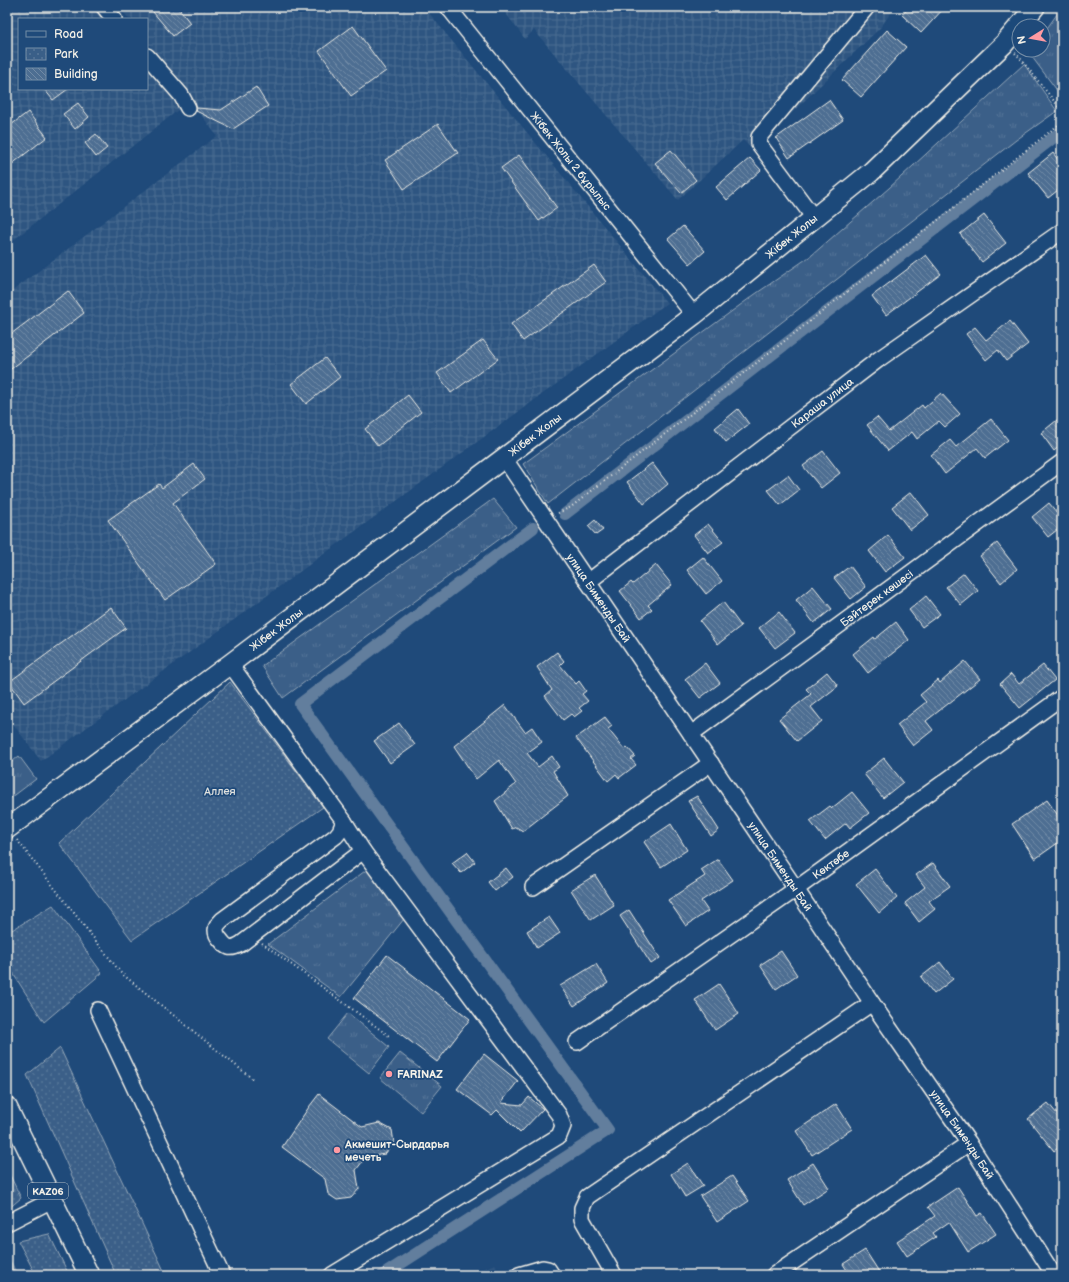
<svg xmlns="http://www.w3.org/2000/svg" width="1069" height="1282" font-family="'Balsamiq Sans',sans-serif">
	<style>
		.built { fill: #2d5581 }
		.industrial { fill: url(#industrial-grid) }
		.grass { fill: url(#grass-tufts); stroke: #97a8b8 }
		.park { fill: url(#park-dots); stroke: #97a8b8 }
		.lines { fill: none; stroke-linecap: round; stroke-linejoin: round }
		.canal { stroke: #627e9d; stroke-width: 12 }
		.building { fill: url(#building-back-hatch); stroke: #f4f1e8 }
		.minor-casing { stroke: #f4f1e8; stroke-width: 18 }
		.major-casing { stroke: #f4f1e8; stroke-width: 22 }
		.path { stroke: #f4f1e8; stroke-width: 2; stroke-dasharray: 1 3; stroke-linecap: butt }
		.minor { stroke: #1f4a7a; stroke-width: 15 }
		.major { stroke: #1f4a7a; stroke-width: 19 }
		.poi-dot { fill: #ff9aa2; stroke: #1f4a7a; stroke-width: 1.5 }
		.labels { text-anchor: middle; stroke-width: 3.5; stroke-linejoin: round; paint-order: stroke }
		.shield { fill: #1f4a7a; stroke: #b4bfc7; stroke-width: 1 }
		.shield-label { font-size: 10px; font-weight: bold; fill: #f4f1e8 }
		.street-label { font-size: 11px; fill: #f4f1e8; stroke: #1f4a7a }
		.park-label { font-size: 11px; fill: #e1e2de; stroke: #1f4a7a }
		.poi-label { font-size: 11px; font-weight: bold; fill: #f4f1e8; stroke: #1f4a7a; text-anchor: start }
	</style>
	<defs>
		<pattern id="industrial-grid" width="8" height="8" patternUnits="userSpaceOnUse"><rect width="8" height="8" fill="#2d5581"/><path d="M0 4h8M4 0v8" fill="none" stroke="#4c6e93"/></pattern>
		<pattern id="grass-tufts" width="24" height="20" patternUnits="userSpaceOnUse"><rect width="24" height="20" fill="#3a5f88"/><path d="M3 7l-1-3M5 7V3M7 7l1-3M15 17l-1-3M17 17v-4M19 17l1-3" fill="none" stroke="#577699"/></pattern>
		<pattern id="park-dots" width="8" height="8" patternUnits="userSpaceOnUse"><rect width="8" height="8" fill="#3a5f88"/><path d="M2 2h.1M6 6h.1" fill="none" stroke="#577699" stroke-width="1.8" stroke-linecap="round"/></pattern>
		<pattern id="building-back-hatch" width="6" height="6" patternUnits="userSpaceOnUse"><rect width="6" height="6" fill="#4d6e92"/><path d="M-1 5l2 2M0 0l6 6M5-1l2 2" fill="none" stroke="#708aa6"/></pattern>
	</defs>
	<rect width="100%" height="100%" fill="#1f4a7a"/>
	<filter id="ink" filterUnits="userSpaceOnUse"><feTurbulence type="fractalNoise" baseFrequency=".025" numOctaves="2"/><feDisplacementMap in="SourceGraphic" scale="8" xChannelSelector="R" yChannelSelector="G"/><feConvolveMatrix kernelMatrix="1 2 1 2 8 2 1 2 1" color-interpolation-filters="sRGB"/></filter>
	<g filter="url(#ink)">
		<!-- built -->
		<path class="built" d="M495 1264 500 1275H468Z"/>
		<!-- industrial -->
		<path class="industrial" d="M7 7H97L107 19H19V89H147V66L182 107 7 245Z
			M120 7H424L667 303 41 761 7 716V295L217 136 147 42V19H129Z
			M501 7H895L880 28 753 150 743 140 678 200 534 30 525 39Z"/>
		<!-- grass -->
		<path class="grass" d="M1062 7V97L1029 53 1031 50H1043V34Z
			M1024 64 1057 111 1016 140 548 504 523 464 754 295 812 255 889 188Z
			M493 499 516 527 283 698 262 666Z
			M19 756 36 779 7 801V766Z
			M369 868 404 919 341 997 268 944Z
			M348 1013 389 1047 369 1073 327 1039Z
			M400 1053 442 1086 421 1112 380 1078Z"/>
		<!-- park -->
		<path class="park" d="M230 682 323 807 132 940 59 843Z
			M53 905 102 973 44 1022 7 964V933Z
			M60 1048 166 1275H116L27 1075Z
			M7 1169 21 1198 7 1210Z
			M49 1234 69 1275H36L18 1241Z"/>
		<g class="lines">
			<!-- canal -->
			<path class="canal" d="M565 514 1062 131
				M7 1266 11 1275
				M383 1275 608 1130 300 704 533 528"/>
		</g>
		<!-- building -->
		<path class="building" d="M159 7H178L190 23 173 36 153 12Z
			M909 7H945L921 33 902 15Z
			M353 26 386 71 351 96 319 51Z
			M887 30 906 47 861 97 842 80Z
			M256 87 268 106 233 129 196 111 197 108 221 110Z
			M44 89H68L53 100Z
			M829 100 843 120 789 158 776 138Z
			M78 103 89 117 75 129 63 114Z
			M28 112 47 137 7 168V128Z
			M438 124 458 153 404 189 385 160Z
			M96 134 107 148 96 157 85 143Z
			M671 150 696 180 681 193 655 163Z
			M1053 153 1062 165V187L1048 198 1028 173Z
			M519 155 557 208 539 221 501 168Z
			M750 158 761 170 727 200 716 187Z
			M984 215 1006 243 982 262 960 234Z
			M683 226 705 251 690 264 668 239Z
			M926 255 941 274 886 315 872 296Z
			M594 265 606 282 523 341 511 324Z
			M68 291 84 313 7 372V337Z
			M1010 321 1028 344 1006 361 998 350 986 360 966 334 975 327 986 340Z
			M483 340 498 359 451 393 437 373Z
			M325 358 340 377 306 404 291 384Z
			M941 393 960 414 945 427 939 421 917 439 912 432 888 451 867 425 877 417 889 431 922 405 924 408Z
			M408 395 421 412 378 446 365 429Z
			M738 409 749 424 726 442 715 428Z
			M1062 416V444L1054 451 1041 433Z
			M991 419 1008 440 985 458 977 448 945 474 931 455 950 440 956 447Z
			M823 451 840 473 821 488 803 466Z
			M652 463 668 484 644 504 627 482Z
			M194 464 205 479 173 503 216 564 165 600 108 520 159 484 162 488Z
			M788 475 799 490 780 505 768 490Z
			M911 492 929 515 910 530 892 507Z
			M1049 503 1062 519V526L1048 537 1032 517Z
			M595 520 603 530 596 535 588 526Z
			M708 524 723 542 708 553 694 535Z
			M888 535 905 557 885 572 869 551Z
			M997 543 1017 569 1001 583 980 556Z
			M703 557 722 581 706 594 687 570Z
			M656 565 672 585 648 605 652 609 641 618 620 591 631 582 633 584Z
			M850 566 866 587 851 599 834 578Z
			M964 573 978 591 961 605 946 587Z
			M813 586 832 609 814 623 796 600Z
			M926 596 940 614 922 627 909 610Z
			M723 602 741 626 718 644 700 621Z
			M111 607 126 628 24 703 9 682Z
			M779 612 795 633 775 648 759 628Z
			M896 622 909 640 868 673 853 654 874 637 875 639Z
			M557 652 564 661 560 665 576 684 579 681 586 691 582 694 588 701 579 708 582 711 574 717 571 714 563 720 545 696 552 690 537 667Z
			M965 661 980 679 926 721 933 730 913 746 897 725 926 702 920 695 938 680 940 683Z
			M705 663 720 683 700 698 685 679Z
			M1043 665 1055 680 1020 708 1000 684 1011 674 1019 684Z
			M827 672 838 686 811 707 822 721 797 741 779 719 811 694 806 689Z
			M505 705 525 732 532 727 542 742 527 753 538 767 552 756 559 767 553 771 568 796 523 831 516 827 512 829 495 801 516 784 499 760 476 779 454 746Z
			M605 717 612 726 608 729 624 749 627 747 635 756 631 759 636 765 619 778 616 774 608 781 576 738Z
			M399 723 415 745 390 763 374 741Z
			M884 758 903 782 883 798 864 774Z
			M852 792 869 813 850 828 846 823 825 840 810 821 830 806 832 808Z
			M697 796 719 830 711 836 688 801Z
			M1047 800 1062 821V840L1035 859 1012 824Z
			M671 824 687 850 661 867 644 842Z
			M467 852 475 862 461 873 452 863Z
			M718 859 733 880 701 901 708 911 686 926 668 900 705 876 701 870Z
			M933 863 950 886 929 901 935 909 919 922 905 903 925 887 916 875Z
			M506 868 513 877 495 891 488 882Z
			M875 869 897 898 879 913 856 884Z
			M595 875 614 905 591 920 571 890Z
			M629 910 660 958 651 964 620 916Z
			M549 917 560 933 537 948 527 931Z
			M781 951 797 975 776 989 760 965Z
			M387 955 470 1019 437 1062 354 998Z
			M940 962 953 979 934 994 921 977Z
			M596 964 608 983 574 1006 560 986Z
			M719 984 739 1014 715 1030 695 1000Z
			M484 1054 518 1081 501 1103 522 1105 529 1097 543 1109 520 1133 497 1110 492 1115 457 1089Z
			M319 1094 362 1127 379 1123 392 1130 394 1143 385 1154 366 1157 356 1170 359 1189 351 1198 337 1200 328 1194 325 1179 282 1147 309 1107Z
			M1048 1103 1062 1120V1145L1054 1151 1028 1119Z
			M836 1104 852 1129 812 1155 796 1131Z
			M688 1163 703 1186 685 1197 671 1174Z
			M813 1163 829 1188 803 1205 787 1180Z
			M732 1176 749 1201 717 1222 700 1196Z
			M958 1187 977 1216 982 1213 996 1234 968 1252 949 1222 933 1233 936 1237 907 1256 897 1241 935 1216 928 1207Z
			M865 1250 881 1275H850L843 1264Z"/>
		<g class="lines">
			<defs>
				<g id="minor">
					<path d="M104 7 114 19"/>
					<path id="s1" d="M448 7 694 315"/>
					<path d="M147 56 181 95 188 108"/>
					<path d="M814 218 759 144V137L867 7"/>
					<path id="s2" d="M504 458 796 889 872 1003 969 1143 1054 1275"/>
					<path id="s3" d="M588 582 879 359 1062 231"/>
					<path d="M230 664 344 821 363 851 559 1115 563 1126 559 1136 332 1275"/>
					<path id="s4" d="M691 734 1062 462"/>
					<path d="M344 821 340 831 336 836 222 920C219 923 216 926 216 930 216 934 218 937 220 939 227 948 230 950 241 944L363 851"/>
					<path d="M533 887 711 763"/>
					<path d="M98 1010 222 1275"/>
					<path id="s5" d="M577 1042 796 889 1062 697"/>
					<path d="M7 1223 52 1200"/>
					<path d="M519 1275 543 1268 548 1269 552 1275"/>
					<path d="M614 1275 582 1219V1208L587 1197 872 1003"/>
					<path d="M774 1275 969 1143"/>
				</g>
				<g id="major">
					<path id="s6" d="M7 829 230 664 694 315 871 172 1004 44 1035 7"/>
					<path d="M7 1107 89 1275"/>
				</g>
			</defs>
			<!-- minor casing -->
			<use href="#minor" class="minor-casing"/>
			<!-- major casing -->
			<use href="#major" class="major-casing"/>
			<!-- path -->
			<path class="path" d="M1015 53 1020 58 1062 111
				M558 513 571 507 800 329 1062 122
				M17 840 121 973 254 1080
				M262 943 389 1036"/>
			<!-- minor -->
			<use href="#minor" class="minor"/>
			<!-- major -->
			<use href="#major" class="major"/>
		</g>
	</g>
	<!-- markers -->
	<g class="poi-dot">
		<circle cx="389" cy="1074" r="4"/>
		<circle cx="337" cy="1150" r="4"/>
	</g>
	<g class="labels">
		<!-- shield labels -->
		<rect class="shield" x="28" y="1183" width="40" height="16" rx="3"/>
		<g class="shield-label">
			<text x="48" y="1195">KAZ06</text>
		</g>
		<!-- street labels -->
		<g class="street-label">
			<text dy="4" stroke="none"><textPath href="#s1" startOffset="197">Жібек Жолы 2 бұрылыс</textPath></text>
			<text dy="4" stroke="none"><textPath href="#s6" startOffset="983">Жібек Жолы</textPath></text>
			<text dy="4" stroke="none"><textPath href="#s3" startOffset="295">Караша улица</textPath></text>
			<text dy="4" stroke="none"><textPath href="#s6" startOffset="659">Жібек Жолы</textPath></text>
			<text dy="4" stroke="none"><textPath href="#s2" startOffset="169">улица Бименды Бай</textPath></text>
			<text dy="4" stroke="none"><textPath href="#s4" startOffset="230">Бәйтерек көшесі</textPath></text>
			<text dy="4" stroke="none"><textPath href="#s6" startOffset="335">Жібек Жолы</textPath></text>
			<text dy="4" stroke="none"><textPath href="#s5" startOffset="310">Көктөбе</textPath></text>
			<text dy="4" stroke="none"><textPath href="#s2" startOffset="493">улица Бименды Бай</textPath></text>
			<text dy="4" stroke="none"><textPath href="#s2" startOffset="817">улица Бименды Бай</textPath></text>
		</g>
		<!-- park labels -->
		<g class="park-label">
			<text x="220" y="795">Аллея</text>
		</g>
		<!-- poi labels -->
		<g class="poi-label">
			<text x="397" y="1078">FARINAZ</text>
			<text x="345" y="1148">Акмешит-Сырдарья<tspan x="345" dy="13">мечеть</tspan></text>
		</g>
	</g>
	<!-- margin -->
	<rect width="1069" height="1282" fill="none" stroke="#1f4a7a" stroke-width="24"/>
	<rect x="12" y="12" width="1045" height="1258" fill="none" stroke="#f4f1e8" stroke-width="1.5" filter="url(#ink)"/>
	<!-- legend -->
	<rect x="18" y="18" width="130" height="72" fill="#1f4a7a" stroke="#748da6"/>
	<rect x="26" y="31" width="20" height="6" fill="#1f4a7a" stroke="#748da6"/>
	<text x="54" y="38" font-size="12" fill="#f4f1e8">Road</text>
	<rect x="26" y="48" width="20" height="12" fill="url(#park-dots)" stroke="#748da6"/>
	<text x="54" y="58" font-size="12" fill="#f4f1e8">Park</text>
	<rect x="26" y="68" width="20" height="12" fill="url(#building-back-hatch)" stroke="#748da6"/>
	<text x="54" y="78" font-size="12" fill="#f4f1e8">Building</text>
	<!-- north arrow -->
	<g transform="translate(1031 38) rotate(259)"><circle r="19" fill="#1f4a7a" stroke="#748da6"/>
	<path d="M0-3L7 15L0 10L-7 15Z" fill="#ff9aa2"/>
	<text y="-6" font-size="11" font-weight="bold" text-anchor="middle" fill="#f4f1e8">N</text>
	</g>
</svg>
